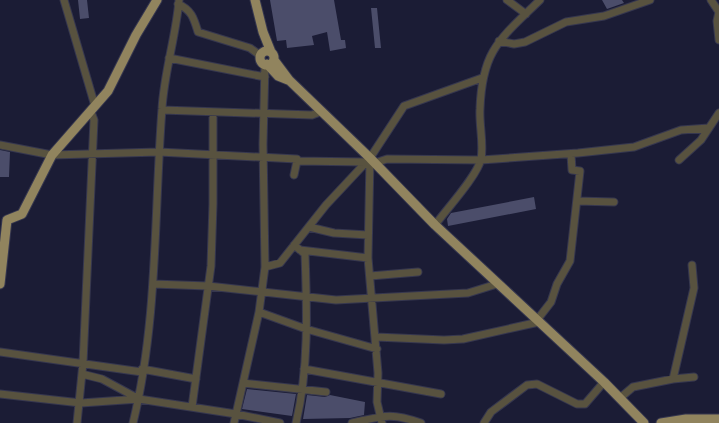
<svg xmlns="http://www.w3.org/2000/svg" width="719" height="423" font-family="Georgia,serif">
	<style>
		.building { fill: #4b4d6a }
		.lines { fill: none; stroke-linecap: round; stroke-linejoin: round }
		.minor-casing { stroke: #36374f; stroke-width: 9 }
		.major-casing { stroke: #36374f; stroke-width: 11 }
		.minor { stroke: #58523f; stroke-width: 7 }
		.major { stroke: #91845e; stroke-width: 9 }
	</style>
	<rect width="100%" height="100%" fill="#1b1c35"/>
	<!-- building -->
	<path class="building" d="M78 0H87L89 18 80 19Z
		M270 0H334L341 40H345L346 48 330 51 327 32 312 36 314 45 287 48 286 40 277 41Z
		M602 0H622L624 3 607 9Z
		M371 8H377L381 48H375Z
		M0 150 10 152 9 177H0Z
		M534 197 536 209 448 226 447 219 451 213Z
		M247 389 296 394 292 416 242 409Z
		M307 395 325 397 330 395 365 402 364 415 350 418 303 419Z"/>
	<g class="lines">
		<defs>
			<path id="minor" d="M64 0 95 106
				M507 0 526 14
				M711 0 719 12
				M178 4C192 10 194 19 198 32L250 48 261 56
				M719 12 717 21 719 40
				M499 41 514 44 525 42 566 22 604 16 650 0
				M169 58 265 77
				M265 64 263 144 265 267
				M162 110 312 115 320 112
				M0 145 52 155 159 152 297 159
				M370 158 368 258 378 373 377 402 382 423
				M679 160 701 140 719 113
				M375 163 387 159 481 160 578 153 634 147 681 130 709 128
				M294 175 297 161 365 162
				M577 201 614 202
				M435 225C445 211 478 175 481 159 484 144 479 125 480 109 482 50 500 39 540 0
				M309 227 334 233 368 235
				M294 245 305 254C307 310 309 368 296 423
				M300 250 368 258
				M370 276 418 272
				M153 284 208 286 336 300 468 293 497 284
				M259 312 306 329 377 349
				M537 320 551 302 557 284 570 261 580 171 572 170 571 154
				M376 337 444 340 463 339 539 322
				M0 352 142 372
				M142 369 196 379
				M304 369 441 394
				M673 379 694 377
				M243 383 326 392
				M0 394 81 403 139 399 102 379 82 374
				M620 398 633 387 673 379 694 288 692 265
				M139 399 236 414 280 423
				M192 407 211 266 213 204V112
				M77 423 83 363 94 120 91 112
				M133 423C158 321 154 213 162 109 164 72 176 37 179 0
				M234 423 259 312 265 267 280 263 326 205 370 158 404 106 482 78
				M352 423C383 416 390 412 421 423
				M484 423 491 412 527 385 537 384 577 404H585L604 382"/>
			<path id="major" d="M255 0 263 32 271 52
				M260 58a7 7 0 1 1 14 0a7 7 0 1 1-14 0Z
				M274 60 289 80 370 158 435 225 604 382 644 423
				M267 64 278 76 288 80
				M0 284 7 220 22 214 52 155 108 91 136 35 157 0
				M661 423 686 419H719"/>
		</defs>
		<!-- minor casing -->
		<use href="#minor" class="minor-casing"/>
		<!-- major casing -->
		<use href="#major" class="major-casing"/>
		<!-- minor -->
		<use href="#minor" class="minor"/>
		<!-- major -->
		<use href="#major" class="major"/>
	</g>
</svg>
